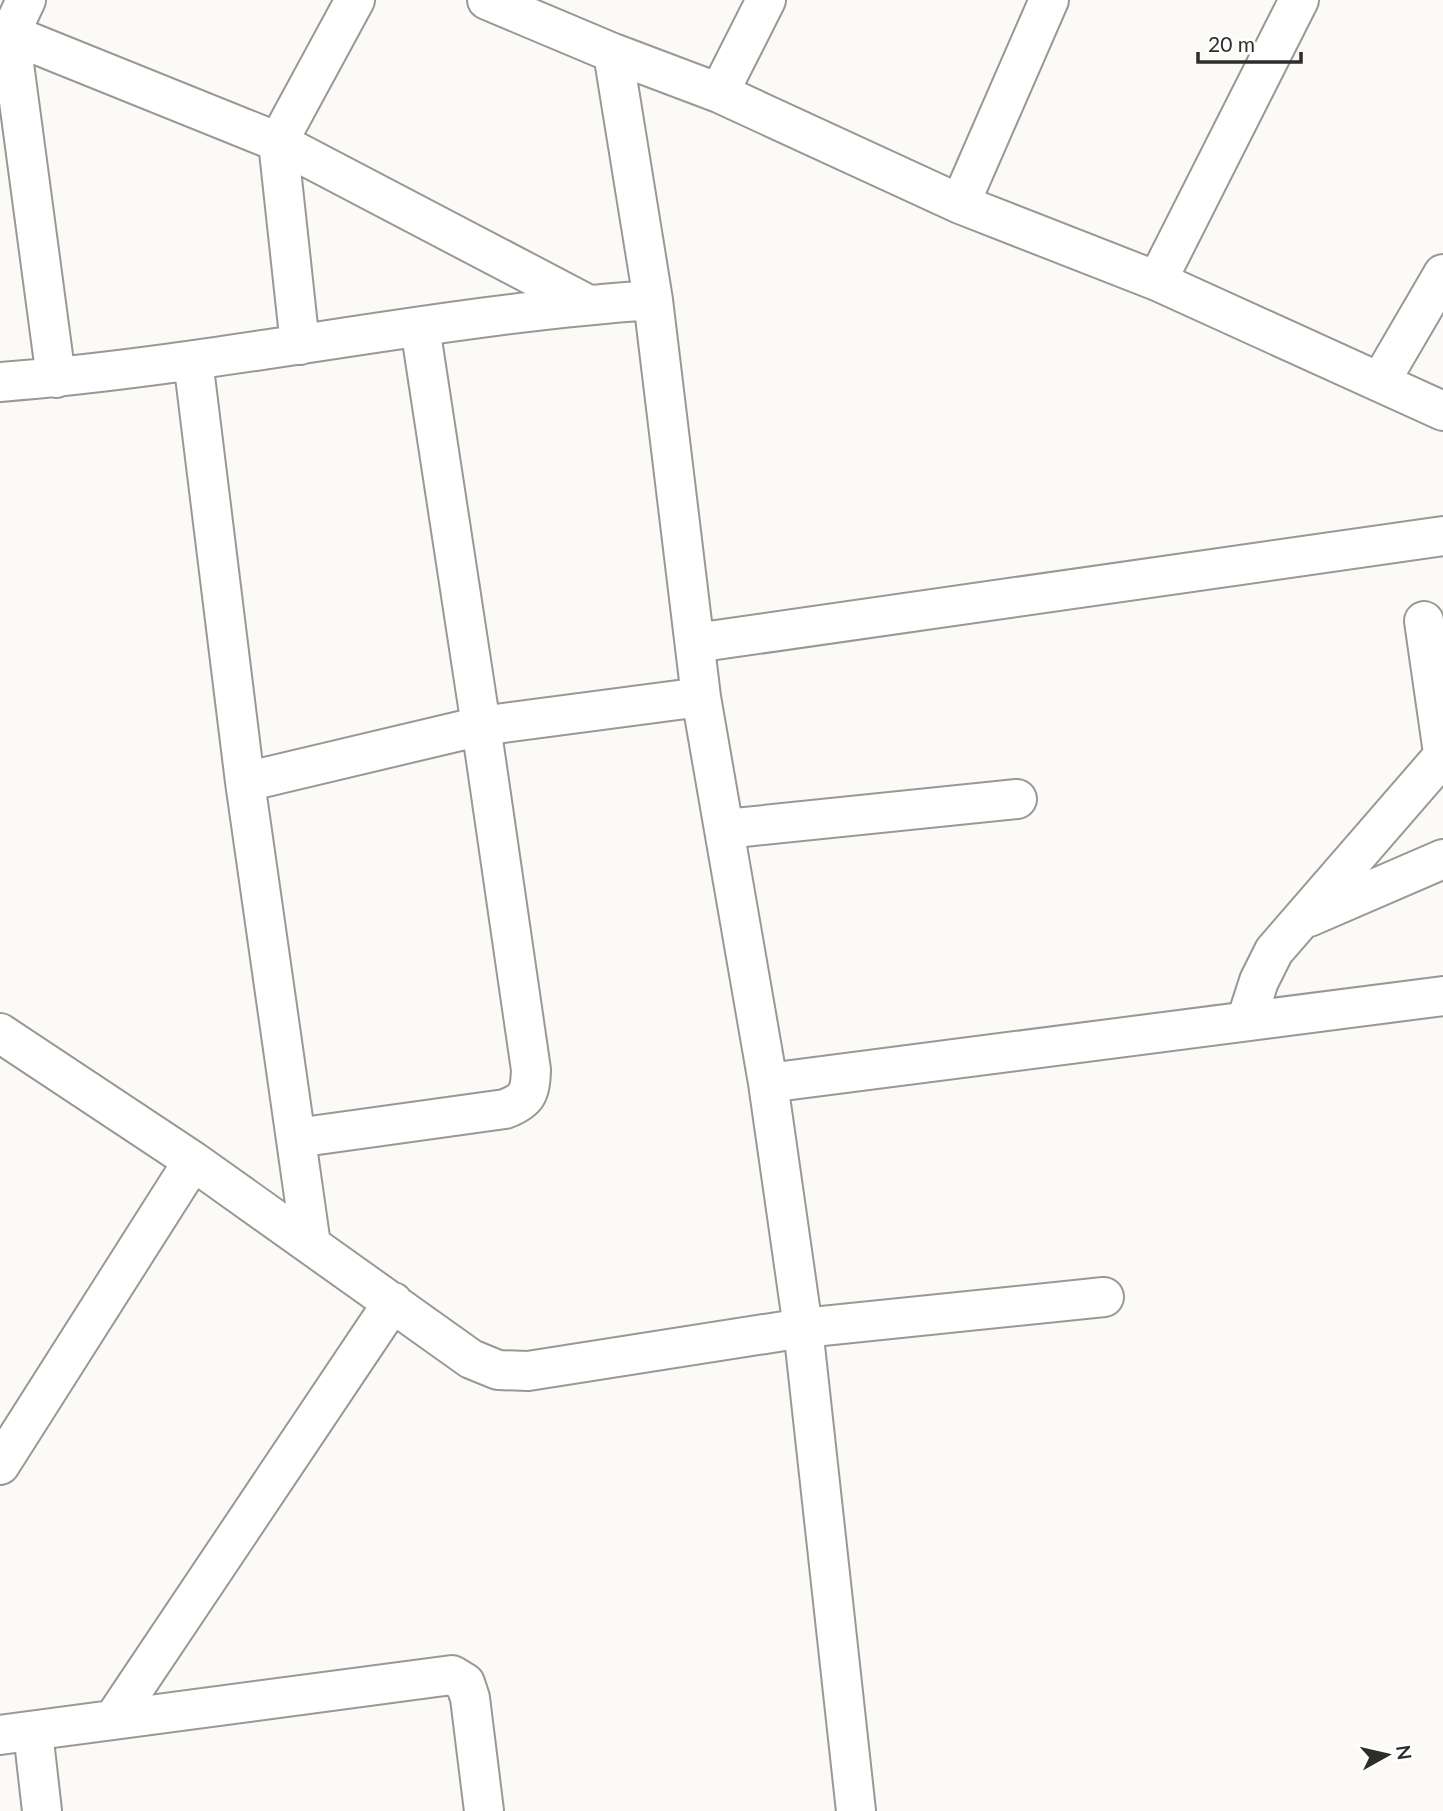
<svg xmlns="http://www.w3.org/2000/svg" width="1443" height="1811" font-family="Lato,sans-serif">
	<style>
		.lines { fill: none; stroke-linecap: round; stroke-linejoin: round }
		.minor-casing { stroke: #999895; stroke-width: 42 }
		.minor { stroke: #fff; stroke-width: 38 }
	</style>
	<rect width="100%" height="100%" fill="#fbfaf6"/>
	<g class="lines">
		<defs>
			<path id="minor" d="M487 0 613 53 719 93 960 204 1157 281 1443 411
				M0 30 10 34 26 0
				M10 34 278 142 587 304
				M0 42 10 34 56 378
				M613 53 653 300 701 697 768 1083 803 1328 856 1811
				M719 93 766 0
				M960 204 1049 0
				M1157 281 1299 0
				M300 345 278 142 355 0
				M193 360 245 782 311 1245
				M0 382C219 365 434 315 653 300
				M1380 382 1443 274
				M1424 621 1443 753
				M695 643 1443 536
				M245 782 481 726 701 697
				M725 829 1017 799
				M1309 917 1443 859
				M1246 1021 1259 981 1274 951 1443 756
				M0 1033 193 1161 471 1359 498 1370 528 1371 803 1328 1104 1297
				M768 1083 1443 996
				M296 1138 505 1109C528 1100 530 1093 531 1070L481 726 420 327
				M0 1465 193 1161
				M113 1720 393 1302
				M33 1732 42 1811
				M0 1735 452 1675 465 1683 470 1698 484 1811"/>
		</defs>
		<!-- minor casing -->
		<use href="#minor" class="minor-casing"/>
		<!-- minor -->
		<use href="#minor" class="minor"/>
	</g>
	<!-- north arrow -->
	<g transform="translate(1387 1755) rotate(82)" stroke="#ffffff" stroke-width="5" paint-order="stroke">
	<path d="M0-5L12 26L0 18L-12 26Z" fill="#2e2d2c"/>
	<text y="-10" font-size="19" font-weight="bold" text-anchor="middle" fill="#2e2d2c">N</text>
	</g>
	<!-- scale -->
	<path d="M1198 52v10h103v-10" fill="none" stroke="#2e2d2c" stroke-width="3.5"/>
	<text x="1208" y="52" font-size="21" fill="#2e2d2c" stroke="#ffffff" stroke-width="5" paint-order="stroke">20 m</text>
</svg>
